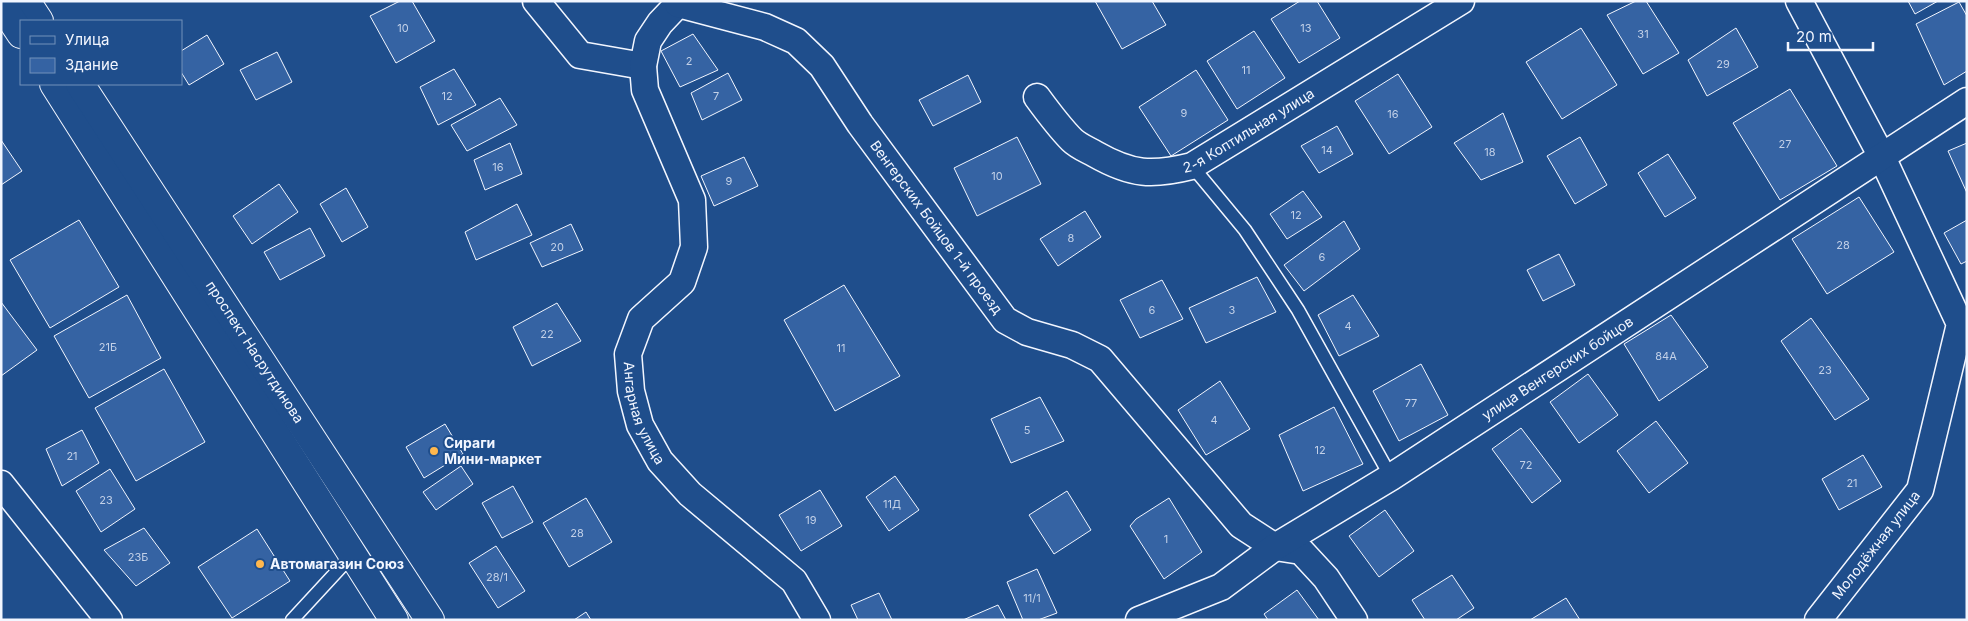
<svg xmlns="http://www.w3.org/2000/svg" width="1968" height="621" font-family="Inter,sans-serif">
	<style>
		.building { fill: #3563a3; stroke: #f2f6ff }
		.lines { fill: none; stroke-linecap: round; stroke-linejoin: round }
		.service-casing { stroke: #f2f6ff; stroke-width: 15 }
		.minor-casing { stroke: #f2f6ff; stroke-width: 29 }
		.secondary-casing { stroke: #f2f6ff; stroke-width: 30 }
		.service { stroke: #1f4e8c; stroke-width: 12 }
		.minor { stroke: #1f4e8c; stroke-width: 26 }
		.secondary { stroke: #1f4e8c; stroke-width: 28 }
		.poi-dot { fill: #ffb74d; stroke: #1f4e8c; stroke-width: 2 }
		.labels { text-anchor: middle; stroke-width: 4; stroke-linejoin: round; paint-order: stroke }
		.number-label { font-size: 11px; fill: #c3d1e8 }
		.street-label { font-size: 14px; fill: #f2f6ff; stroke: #1f4e8c }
		.poi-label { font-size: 14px; font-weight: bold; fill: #f2f6ff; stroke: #1f4e8c; text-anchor: start }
	</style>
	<rect width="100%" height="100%" fill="#1f4e8c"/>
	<!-- building -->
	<path class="building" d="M400 1H412L435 41 396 63 370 16Z
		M1095 1H1152L1166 25 1122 49Z
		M1300 1H1317L1340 38 1299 63 1271 19Z
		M1636 1H1646L1679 53 1643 74 1607 15Z
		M1908 1H1938L1915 14Z
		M1959 2 1967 16V71L1944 85 1916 24Z
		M1581 28 1617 85 1562 119 1526 62Z
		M1736 28 1758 67 1707 96 1688 60Z
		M1254 31 1285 78 1237 109 1207 61Z
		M693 34 718 70 680 87 661 51Z
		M207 35 224 64 189 85 181 72V51Z
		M277 52 292 82 256 100 240 70Z
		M454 69 476 105 438 125 420 87Z
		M1196 70 1228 120 1171 156 1139 107Z
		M728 73 742 100 702 120 691 93Z
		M1398 74 1432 127 1389 154 1355 101Z
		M968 75 981 102 933 126 919 100Z
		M1790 89 1837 166 1780 200 1733 123Z
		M500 98 517 125 467 151 451 125Z
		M1503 113 1523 162 1481 180 1454 143Z
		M1337 126 1353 154 1319 173 1301 146Z
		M1017 137 1041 184 977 216 954 168Z
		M1580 137 1607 185 1575 204 1547 156Z
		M1 140 22 171 1 185Z
		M510 143 522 174 485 190 474 160Z
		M1967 143V193L1948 151Z
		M1668 154 1696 198 1665 217 1638 173Z
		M744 157 758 186 714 206 701 176Z
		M279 184 298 212 252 244 233 216Z
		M346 188 368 227 342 242 320 204Z
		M1303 191 1322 217 1287 239 1270 214Z
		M1859 197 1894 252 1827 294 1792 239Z
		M517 204 532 235 476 260 465 232Z
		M1085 211 1101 237 1058 266 1040 239Z
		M79 220 119 287 50 328 10 260Z
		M1967 220V261L1961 264 1944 233Z
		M1344 221 1360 249 1304 291 1284 265Z
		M571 224 583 250 542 267 530 243Z
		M310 228 325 256 280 280 264 252Z
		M1559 254 1575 285 1543 301 1527 270Z
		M1257 277 1276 312 1206 343 1189 308Z
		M1162 280 1183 319 1140 338 1120 300Z
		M844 285 900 376 835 411 784 320Z
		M127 295 161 358 89 398 54 336Z
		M1353 295 1379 336 1339 356 1318 315Z
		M1 302 37 350 1 376Z
		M557 303 581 341 532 366 513 327Z
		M1671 315 1708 367 1659 401 1624 344Z
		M1811 318 1869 399 1835 420 1781 341Z
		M1421 364 1448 415 1399 441 1373 391Z
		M164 369 205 442 136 481 95 408Z
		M1588 374 1618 415 1579 443 1550 402Z
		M1220 381 1250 429 1206 455 1178 410Z
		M1040 397 1064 441 1011 463 991 419Z
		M1334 407 1363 464 1303 491 1279 435Z
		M1656 421 1688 463 1649 493 1617 451Z
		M445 424 463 454 424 478 406 447Z
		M1521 428 1561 481 1532 503 1492 449Z
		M82 430 99 463 62 486 46 449Z
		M1863 455 1882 487 1839 510 1822 479Z
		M461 466 473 484 436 510 423 492Z
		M110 469 135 509 101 532 76 491Z
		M895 476 919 510 889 531 866 497Z
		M513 486 533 522 502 538 482 503Z
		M820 490 842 526 801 551 779 515Z
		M1067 491 1091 530 1054 554 1029 515Z
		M586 498 612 542 569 567 543 523Z
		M1169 498 1202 552 1164 579 1130 526 1136 519Z
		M1385 510 1414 551 1379 577 1349 536Z
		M144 528 170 563 136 586 104 550Z
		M257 529 290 581 232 618 198 567Z
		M496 546 525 591 498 608 469 563Z
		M1037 569 1057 613 1038 620H1023L1007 582Z
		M1452 575 1474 608 1456 620H1425L1412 600Z
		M1297 590 1319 620H1268L1264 614Z
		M879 593 892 620H858L851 605Z
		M1566 598 1580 620H1530Z
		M998 605 1006 620H963Z
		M586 612 591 620H574Z"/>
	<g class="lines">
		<defs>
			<path id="service" d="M1192 166 1245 230 1298 310 1391 477
				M292 620 353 554"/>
			<g id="minor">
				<path d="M536 1 580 55 643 66"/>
				<path id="s1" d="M676 1 678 4 660 23 648 41 643 66 645 90 692 200 694 247 682 282 641 319 628 354 631 391 640 425 660 461 690 494 794 581 817 620"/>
				<path d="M1799 1 1882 157 1960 324 1920 490 1818 620"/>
				<path id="s2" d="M678 4 765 27 796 41 822 66 860 124 1005 320 1027 332 1072 345 1100 359 1241 525 1275 547 1301 551 1326 578 1354 620"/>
				<path id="s3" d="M1037 97C1048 112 1059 127 1072 140 1078 146 1088 150 1095 154 1132 175 1152 176 1192 166L1461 1"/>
				<path d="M1 484 109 620"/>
				<path id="s4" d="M1139 620 1221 587 1275 547 1391 477 1967 101"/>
			</g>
			<g id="secondary">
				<path d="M26 1 39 21"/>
				<path d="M1 4 21 34"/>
				<path d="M54 84 394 620"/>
				<path id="s5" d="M80 84 430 620"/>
			</g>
		</defs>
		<!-- service casing -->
		<use href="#service" class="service-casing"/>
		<!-- minor casing -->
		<use href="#minor" class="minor-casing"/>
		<!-- secondary casing -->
		<use href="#secondary" class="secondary-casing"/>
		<!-- service -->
		<use href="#service" class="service"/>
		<!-- minor -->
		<use href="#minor" class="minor"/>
		<!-- secondary -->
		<use href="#secondary" class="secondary"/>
	</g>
	<!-- markers -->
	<g class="poi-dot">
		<circle cx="434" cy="451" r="5"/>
		<circle cx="260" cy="564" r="5"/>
	</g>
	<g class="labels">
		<!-- number labels -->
		<g class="number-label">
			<text x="403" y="32">10</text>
			<text x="1306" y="32">13</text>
			<text x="1643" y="38">31</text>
			<text x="689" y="65">2</text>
			<text x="1723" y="68">29</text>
			<text x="1246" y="74">11</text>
			<text x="447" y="100">12</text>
			<text x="716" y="100">7</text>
			<text x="1184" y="117">9</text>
			<text x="1393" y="118">16</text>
			<text x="1785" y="148">27</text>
			<text x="1327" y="154">14</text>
			<text x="1490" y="156">18</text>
			<text x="498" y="171">16</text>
			<text x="997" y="180">10</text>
			<text x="729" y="185">9</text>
			<text x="1296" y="219">12</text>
			<text x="1071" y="242">8</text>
			<text x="1843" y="249">28</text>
			<text x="557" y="251">20</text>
			<text x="1322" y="261">6</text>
			<text x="1152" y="314">6</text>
			<text x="1232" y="314">3</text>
			<text x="1348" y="330">4</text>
			<text x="547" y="338">22</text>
			<text x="108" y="351">21Б</text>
			<text x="841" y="352">11</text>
			<text x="1666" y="360">84А</text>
			<text x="1825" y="374">23</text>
			<text x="1411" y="407">77</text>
			<text x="1214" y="424">4</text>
			<text x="1027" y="434">5</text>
			<text x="1320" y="454">12</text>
			<text x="72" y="460">21</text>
			<text x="1526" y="469">72</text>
			<text x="1852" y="487">21</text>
			<text x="106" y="504">23</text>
			<text x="892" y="508">11Д</text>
			<text x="811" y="524">19</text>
			<text x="577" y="537">28</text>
			<text x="1166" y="543">1</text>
			<text x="138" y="561">23Б</text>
			<text x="497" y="581">28/1</text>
			<text x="1032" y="602">11/1</text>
		</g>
		<!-- street labels -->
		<g class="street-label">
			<text dy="5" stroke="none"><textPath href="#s3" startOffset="250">2-я Коптильная улица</textPath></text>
			<text dy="5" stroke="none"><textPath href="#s2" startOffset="358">Венгерских Бойцов 1-й проезд</textPath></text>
			<text dy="5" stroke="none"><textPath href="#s5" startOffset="320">проспект Насрутдинова</textPath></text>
			<text dy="5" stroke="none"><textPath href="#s4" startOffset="490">улица Венгерских бойцов</textPath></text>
			<text dy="5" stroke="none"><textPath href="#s1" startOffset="459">Ангарная улица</textPath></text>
			<text transform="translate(1876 545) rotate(-52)" y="5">Молодёжная улица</text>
		</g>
		<!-- poi labels -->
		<g class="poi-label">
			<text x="444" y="448">Сираги<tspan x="444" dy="16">Мини-маркет</tspan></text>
			<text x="270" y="569">Автомагазин Союз</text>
		</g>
	</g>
	<!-- border -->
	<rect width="1968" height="621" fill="none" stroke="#f2f6ff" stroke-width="5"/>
	<!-- legend -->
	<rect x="20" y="20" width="162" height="65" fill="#1f4e8c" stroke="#7391ba"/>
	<rect x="30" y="36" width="25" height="8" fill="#1f4e8c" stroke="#7391ba"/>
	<text x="65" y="45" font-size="15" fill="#f2f6ff">Улица</text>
	<rect x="30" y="58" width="25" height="15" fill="#3563a3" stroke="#7391ba"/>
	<text x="65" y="70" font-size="15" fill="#f2f6ff">Здание</text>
	<!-- scale -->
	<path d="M1788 42v8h85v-8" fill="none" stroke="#f2f6ff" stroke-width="2.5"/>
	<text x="1796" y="42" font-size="15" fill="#f2f6ff" stroke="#1f4e8c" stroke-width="4" paint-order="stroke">20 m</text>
</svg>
